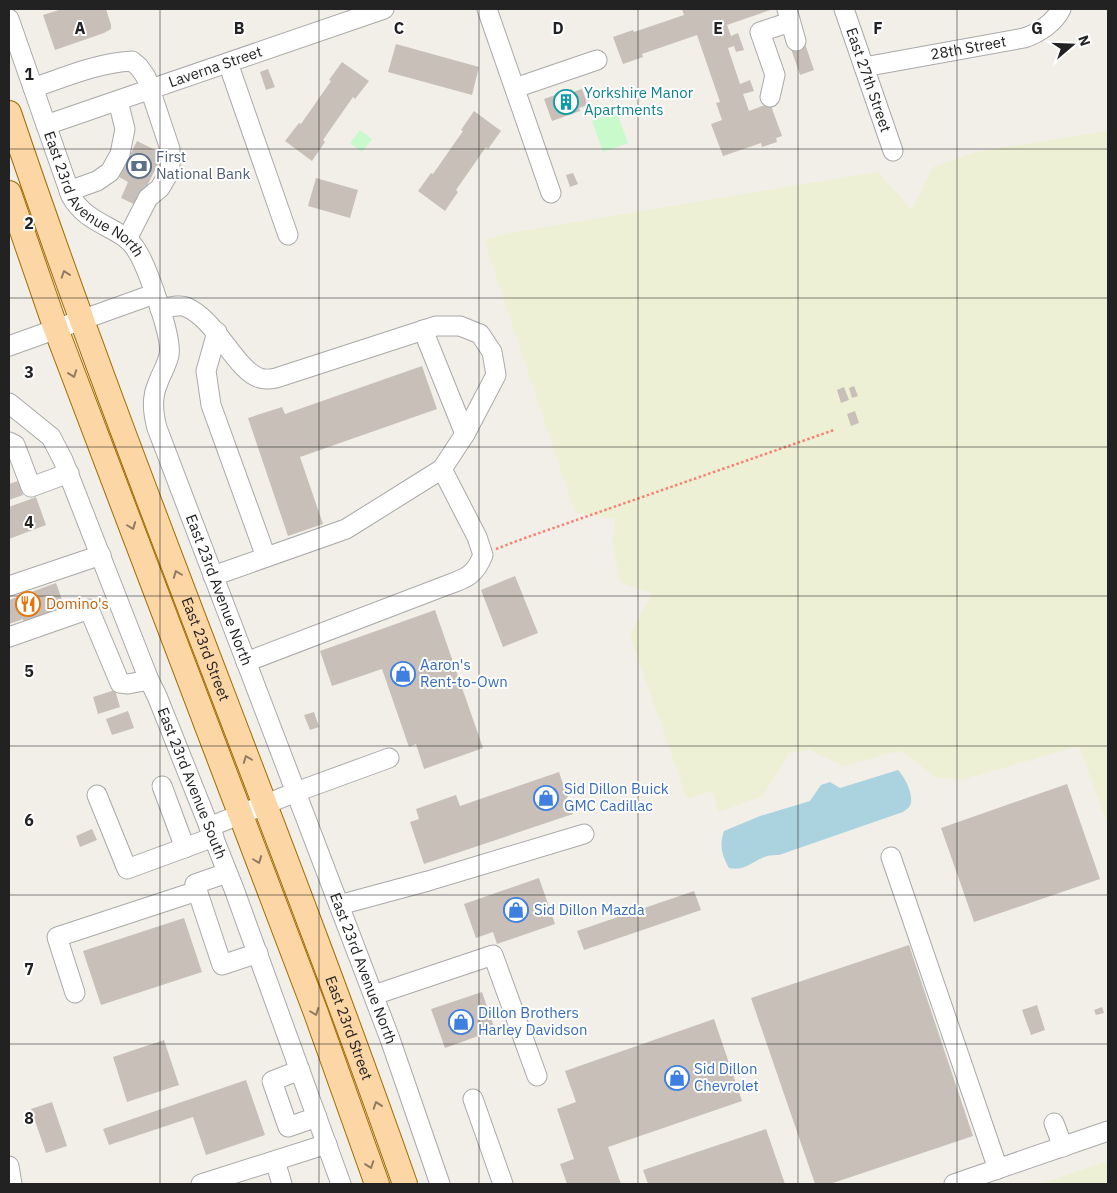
<svg xmlns="http://www.w3.org/2000/svg" width="1117" height="1193" font-family="'IBM Plex Sans',sans-serif">
	<style>
		.farmland { fill: #eef0d5 }
		.park { fill: #c8facc }
		.water { fill: #aad3df }
		.building { fill: #c7bfb8 }
		.lines { fill: none; stroke-linecap: round; stroke-linejoin: round }
		.minor-casing { stroke: #a9a9a9; stroke-width: 21 }
		.major-casing { stroke: #a06b00; stroke-width: 26 }
		.path { stroke: #fa8072; stroke-width: 2.5; stroke-dasharray: 2.5 2.5; stroke-linecap: butt }
		.minor { stroke: #fff; stroke-width: 19 }
		.major { stroke: #fcd6a4; stroke-width: 24 }
		.oneway { stroke: #8f7c63 }
		.grid { fill: none; stroke: #222; stroke-width: 1; stroke-opacity: 0.55 }
		.labels { text-anchor: middle; stroke-width: 4; stroke-linejoin: round; paint-order: stroke }
		.street-label { font-size: 15px; fill: #222; stroke: #fff }
		.culture-label { font-size: 15px; fill: #0d838f; stroke: #fff; text-anchor: start }
		.service-label { font-size: 15px; fill: #4e5e75; stroke: #fff; text-anchor: start }
		.food-label { font-size: 15px; fill: #c56008; stroke: #fff; text-anchor: start }
		.shop-label { font-size: 15px; fill: #366cbe; stroke: #fff; text-anchor: start }
		.grid-label { font-size: 16px; text-anchor: middle; font-weight: bold; fill: #222; stroke: #fff; stroke-width: 4; stroke-linejoin: round; paint-order: stroke }
	</style>
	<rect width="100%" height="100%" fill="#f2efe9"/>
	<!-- farmland -->
	<path class="farmland" d="M1108 131V826L1079 746 962 780 937 778 900 751 843 766 809 750 789 753 763 796 719 812 712 791 687 799 630 636 652 593 621 583 612 544 615 519 575 513 484 240 509 233 878 172 912 210 933 167 979 151Z
		M1108 1161V1184H1038Z"/>
	<!-- park -->
	<path class="park" d="M617 113 628 143 603 152 592 121Z
		M360 130 372 139 362 152 350 143Z"/>
	<!-- water -->
	<path class="water" d="M898 770C905 777 916 798 909 807 909 808 904 811 903 812L779 855C776 855 771 855 767 856 754 860 745 872 729 868 722 855 719 846 724 831L760 816 810 801 821 785 830 782 840 788Z"/>
	<!-- building -->
	<path class="building" d="M62 9H106L111 25V29L104 33 55 50 43 15Z
		M682 9H773L727 25 731 36 738 33 744 50 736 52 734 46 728 48 740 84 750 80 754 91 743 94 749 111 770 103 782 136 776 138 777 142 762 147 761 143 723 156 711 124 722 120 716 103 720 102 697 35 642 54 643 57 623 64 613 37 633 30 634 32 684 15Z
		M803 38 814 70 800 75 789 43Z
		M396 44 479 67 472 95 388 72Z
		M342 62 369 81 355 99 353 97 323 140 325 142 312 161 285 141 299 123 301 124 331 81 329 80Z
		M268 69 275 87 266 90 260 72Z
		M572 89 573 92 582 89 588 105 579 108 580 111 552 121 544 99Z
		M474 111 501 131 488 149 486 147 456 190 458 192 445 211 418 191 431 173 433 174 463 131 461 130Z
		M137 141 163 154 145 190 143 189 136 205 121 198 128 182 119 177Z
		M573 173 578 184 570 187 566 175Z
		M316 178 358 190 350 218 308 206Z
		M422 366 437 409 300 457 323 524 288 536 248 418 282 407 285 414Z
		M854 386 858 396 852 398 849 388Z
		M844 387 849 400 841 403 837 390Z
		M855 411 859 423 851 426 847 414Z
		M18 481 23 495 9 500V484Z
		M36 497 46 525 9 539V507Z
		M515 576 538 633 503 647 481 590Z
		M56 583 65 608 24 623 23 619 9 624V600Z
		M435 610 483 748 424 769 416 744 409 747 382 669 332 686 320 651Z
		M115 690 120 707 98 714 93 697Z
		M128 711 134 728 112 735 106 719Z
		M314 712 319 727 310 730 304 715Z
		M559 772 573 814 424 864 410 822 419 819 416 809 456 795 460 806Z
		M1067 784 1100 879 974 922 941 828Z
		M92 829 97 840 80 847 76 836Z
		M539 878 555 924 497 944 493 932 476 938 464 904Z
		M694 891 701 910 584 950 577 931Z
		M184 918 202 972 101 1005 83 951Z
		M909 945 973 1136 830 1184H815L751 998Z
		M482 992 495 1030 445 1048 431 1009Z
		M1037 1005 1045 1030 1031 1035 1022 1010Z
		M1102 1007 1104 1013 1096 1015 1094 1010Z
		M714 1019 742 1101 608 1147 621 1184H567L560 1164 574 1159 557 1109 576 1102 565 1071Z
		M164 1040 179 1085 127 1102 113 1057Z
		M246 1080 265 1135 206 1155 193 1117 109 1145 103 1129Z
		M52 1102 67 1146 46 1153 31 1109Z
		M766 1129 785 1184H648L643 1170Z"/>
	<g class="lines">
		<defs>
			<g id="minor">
				<path d="M487 9 551 193"/>
				<path d="M787 9 796 41"/>
				<path id="s1" d="M844 9 893 151"/>
				<path id="s2" d="M9 19 71 196C88 227 123 226 137 251 147 267 173 338 169 355 167 365 161 374 158 383 151 398 153 413 157 428L390 1039 440 1184"/>
				<path d="M228 63 288 235"/>
				<path id="s3" d="M864 67 1024 38C1039 33 1054 23 1061 9"/>
				<path d="M33 88C65 77 97 63 132 61L139 67 146 77 170 149V171L160 188 148 198 127 239"/>
				<path d="M515 88 597 60"/>
				<path d="M770 97 775 75 760 32 790 22"/>
				<path id="s4" d="M46 125 384 9"/>
				<path d="M69 191 97 181 110 172 120 154 125 129 118 101"/>
				<path d="M160 309C167 308 180 304 186 307 216 319 236 371 260 378 265 380 271 379 276 378L436 326H460L480 334 492 352 496 375 465 434 442 469 346 529 213 576"/>
				<path d="M423 330 465 434"/>
				<path d="M217 332 206 371 211 405 266 557"/>
				<path d="M9 346 154 294"/>
				<path id="s5" d="M9 403 51 437 63 460 149 680 157 696 234 889 341 1184"/>
				<path d="M9 442 15 445 31 487 69 473"/>
				<path d="M9 586 101 555"/>
				<path d="M9 637 89 609 120 683 128 684 149 680"/>
				<path d="M246 662 442 587C463 579 474 578 483 555L477 537 442 469"/>
				<path d="M162 786 185 848"/>
				<path d="M97 795 127 869 214 837"/>
				<path d="M209 827 296 792 389 758"/>
				<path d="M891 857 998 1169"/>
				<path d="M227 873 195 884 222 965 258 953"/>
				<path d="M339 905 428 881 584 834"/>
				<path d="M75 993 57 937 197 891"/>
				<path d="M374 995 493 955 537 1076"/>
				<path d="M300 1070 272 1081 288 1127 317 1117"/>
				<path d="M473 1099 503 1184"/>
				<path d="M1054 1123 1063 1147"/>
				<path d="M275 1161 282 1184"/>
				<path d="M9 1166 12 1184"/>
				<path d="M201 1184 327 1144"/>
				<path d="M954 1184 1108 1131"/>
			</g>
			<g id="major">
				<path id="s6" d="M9 113C131 474 279 825 405 1184"/>
				<path d="M9 193 56 329 316 1013 377 1184"/>
			</g>
		</defs>
		<!-- minor casing -->
		<use href="#minor" class="minor-casing"/>
		<!-- major casing -->
		<use href="#major" class="major-casing"/>
		<!-- path -->
		<path class="path" d="M496 549 525 538 834 430"/>
		<!-- minor -->
		<use href="#minor" class="minor"/>
		<!-- major -->
		<use href="#major" class="major"/>
	</g>
	<!-- one-way arrows -->
	<defs><path id="oneway-chevron" d="M-2-3.5L2.5 0L-2 3.5" fill="none" stroke-width="1.6" stroke-linecap="round" stroke-linejoin="round" transform="scale(1.25)"/></defs>
	<g class="oneway">
		<use href="#oneway-chevron" transform="translate(65 274) rotate(-109)"/>
		<use href="#oneway-chevron" transform="translate(73 374) rotate(70)"/>
		<use href="#oneway-chevron" transform="translate(132 526) rotate(69)"/>
		<use href="#oneway-chevron" transform="translate(177 574) rotate(-111)"/>
		<use href="#oneway-chevron" transform="translate(247 759) rotate(-111)"/>
		<use href="#oneway-chevron" transform="translate(258 860) rotate(69)"/>
		<use href="#oneway-chevron" transform="translate(315 1012) rotate(69)"/>
		<use href="#oneway-chevron" transform="translate(377 1105) rotate(-109)"/>
		<use href="#oneway-chevron" transform="translate(370 1165) rotate(71)"/>
	</g>
	<!-- grid -->
	<path class="grid" d="M160 9V1184M319 9V1184M479 9V1184M638 9V1184M798 9V1184M957 9V1184M9 149H1108M9 298H1108M9 447H1108M9 596H1108M9 746H1108M9 895H1108M9 1044H1108"/>
	<!-- icons -->
	<defs>
		<symbol id="building-ring" viewBox="-11 -11 22 22"><circle r="9.5" fill="#fff" stroke="#0f9aa8" stroke-width="1.5"/><path d="M-4-6H4V6H1V3H-1V6H-4ZM-2.5-4.3h1.7v1.8h-1.7ZM.8-4.3h1.7v1.8H.8ZM-2.5-1h1.7V.8h-1.7ZM.8-1h1.7V.8H.8Z" fill="#0f9aa8"/></symbol>
		<symbol id="bank-ring" viewBox="-11 -11 22 22"><circle r="9.5" fill="#fff" stroke="#5c6f8a" stroke-width="1.5"/><path d="M-6-4H6V4H-6ZM0-2.3a2.3 2.3 0 1 0 0 4.6a2.3 2.3 0 1 0 0-4.6Z" fill="#5c6f8a"/></symbol>
		<symbol id="restaurant-ring" viewBox="-11 -11 22 22"><circle r="9.5" fill="#fff" stroke="#e8710a" stroke-width="1.5"/><path d="M-5-6h1v4h1v-4h1v4h1v-4h1v5L-1.5 .5V6h-2V.5L-5-1ZM5-6V6H3V1.5H1.5Q1.5-4 5-6Z" fill="#e8710a"/></symbol>
		<symbol id="shop-ring" viewBox="-11 -11 22 22"><circle r="9.5" fill="#fff" stroke="#3f7fe0" stroke-width="1.5"/><path d="M-5-2.5h2.3a2.7 3.5 0 0 1 5.4 0H5L5.5 6h-11ZM-1.5-2.5h3a1.5 2.3 0 0 0-3 0Z" fill="#3f7fe0"/></symbol>
	</defs>
	<g fill-rule="evenodd">
		<use href="#building-ring" x="552" y="88" width="28" height="28"/>
		<use href="#bank-ring" x="125" y="152" width="28" height="28"/>
		<use href="#restaurant-ring" x="14" y="590" width="28" height="28"/>
		<use href="#shop-ring" x="389" y="660" width="28" height="28"/>
		<use href="#shop-ring" x="532" y="784" width="28" height="28"/>
		<use href="#shop-ring" x="502" y="896" width="28" height="28"/>
		<use href="#shop-ring" x="447" y="1008" width="28" height="28"/>
		<use href="#shop-ring" x="663" y="1064" width="28" height="28"/>
	</g>
	<g class="labels">
		<!-- street labels -->
		<g class="street-label">
			<text dy="5" stroke="none"><textPath href="#s3" startOffset="106">28th Street</textPath></text>
			<text dy="5" stroke="none"><textPath href="#s4" startOffset="179">Laverna Street</textPath></text>
			<text dy="5" stroke="none"><textPath href="#s1" startOffset="75">East 27th Street</textPath></text>
			<text dy="5" stroke="none"><textPath href="#s2" startOffset="200">East 23rd Avenue North</textPath></text>
			<text dy="5" stroke="none"><textPath href="#s2" startOffset="634">East 23rd Avenue North</textPath></text>
			<text dy="5" stroke="none"><textPath href="#s6" startOffset="571">East 23rd Street</textPath></text>
			<text dy="5" stroke="none"><textPath href="#s5" startOffset="428">East 23rd Avenue South</textPath></text>
			<text dy="5" stroke="none"><textPath href="#s2" startOffset="1039">East 23rd Avenue North</textPath></text>
			<text dy="5" stroke="none"><textPath href="#s6" startOffset="976">East 23rd Street</textPath></text>
		</g>
		<!-- culture labels -->
		<g class="culture-label">
			<text x="584" y="98">Yorkshire Manor<tspan x="584" dy="17">Apartments</tspan></text>
		</g>
		<!-- service labels -->
		<g class="service-label">
			<text x="156" y="162">First<tspan x="156" dy="17">National Bank</tspan></text>
		</g>
		<!-- food labels -->
		<g class="food-label">
			<text x="46" y="609">Domino's</text>
		</g>
		<!-- shop labels -->
		<g class="shop-label">
			<text x="420" y="670">Aaron's<tspan x="420" dy="17">Rent-to-Own</tspan></text>
			<text x="564" y="794">Sid Dillon Buick<tspan x="564" dy="17">GMC Cadillac</tspan></text>
			<text x="534" y="915">Sid Dillon Mazda</text>
			<text x="478" y="1018">Dillon Brothers<tspan x="478" dy="17">Harley Davidson</tspan></text>
			<text x="694" y="1074">Sid Dillon<tspan x="694" dy="17">Chevrolet</tspan></text>
		</g>
	</g>
	<g class="grid-label">
		<text x="80" y="34">A</text>
		<text x="239" y="34">B</text>
		<text x="399" y="34">C</text>
		<text x="558" y="34">D</text>
		<text x="718" y="34">E</text>
		<text x="878" y="34">F</text>
		<text x="1037" y="34">G</text>
		<text x="29" y="80">1</text>
		<text x="29" y="229">2</text>
		<text x="29" y="378">3</text>
		<text x="29" y="528">4</text>
		<text x="29" y="677">5</text>
		<text x="29" y="826">6</text>
		<text x="29" y="975">7</text>
		<text x="29" y="1124">8</text>
	</g>
	<!-- border -->
	<rect width="1117" height="1193" fill="none" stroke="#222222" stroke-width="20"/>
	<!-- north arrow -->
	<g transform="translate(1072 45) rotate(71)" stroke="#ffffff" stroke-width="4" paint-order="stroke">
	<path d="M0-4L9 19L0 12L-9 19Z" fill="#222222"/>
	<text y="-8" font-size="14" font-weight="bold" text-anchor="middle" fill="#222222">N</text>
	</g>
</svg>
